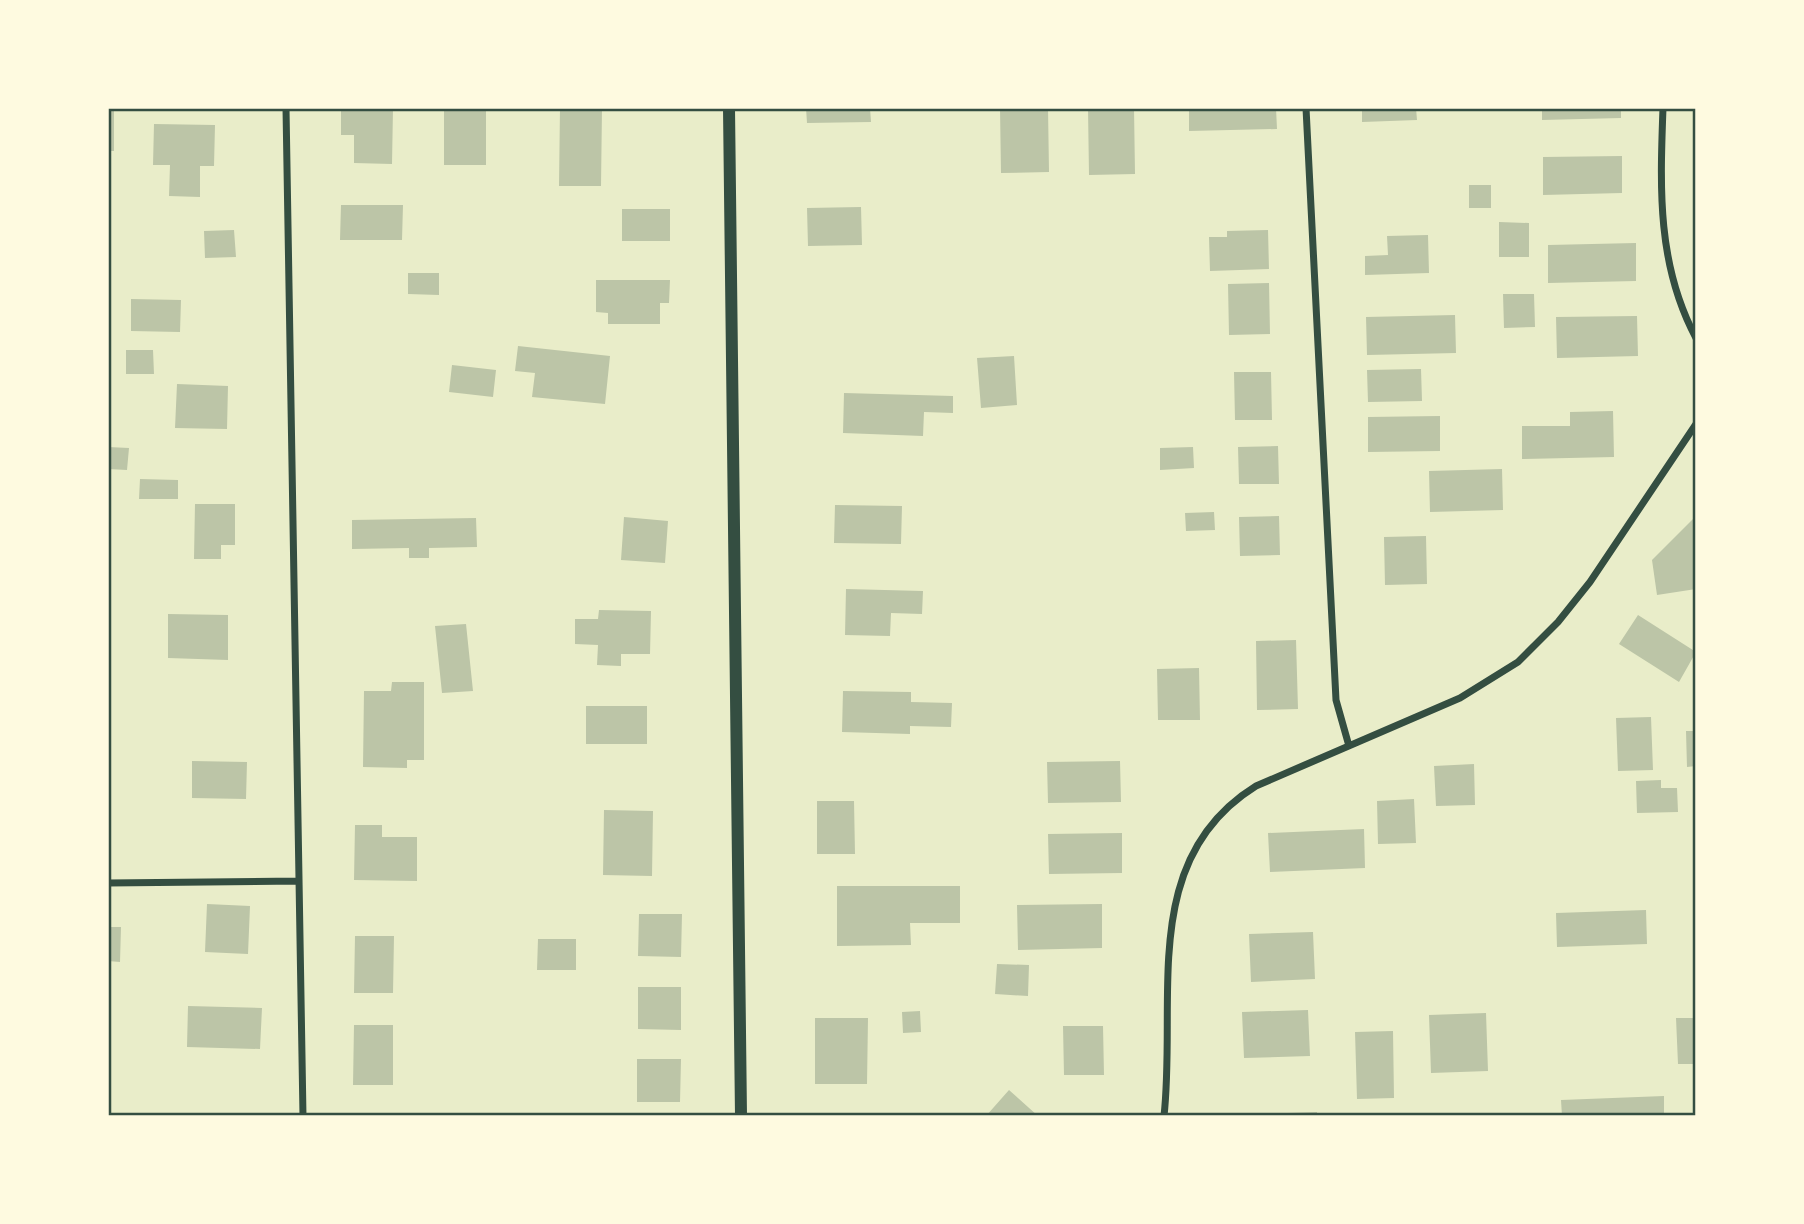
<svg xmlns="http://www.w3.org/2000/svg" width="1804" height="1224" font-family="'Times New Roman',serif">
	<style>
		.building { fill: #bcc5a7 }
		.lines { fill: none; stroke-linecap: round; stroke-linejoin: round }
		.minor { stroke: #344e41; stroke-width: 7 }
		.tertiary { stroke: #344e41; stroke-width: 12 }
		.neatline { fill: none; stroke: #344e41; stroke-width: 2.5 }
	</style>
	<rect width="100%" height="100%" fill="#e9edc9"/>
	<!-- building -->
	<path class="building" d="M108 108H114V151H108Z
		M341 108H393L392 164 354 163V135H341Z
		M444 108H486V165H444Z
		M560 108H602L601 186H559Z
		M806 108H870L871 122 807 123Z
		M1000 108H1048L1049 172 1001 173Z
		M1088 108H1134L1135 174 1089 175Z
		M1189 108H1276L1277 129 1189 131Z
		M1362 108H1416L1417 120 1362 122Z
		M1542 108H1621V118L1542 120Z
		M154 124 215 125 214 166H200V197L169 196 170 165H153Z
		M1622 156V193L1543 195V157Z
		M1469 185H1491V208H1469Z
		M341 205H403L402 240H340Z
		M861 207 862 245 808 246 807 208Z
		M622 209H670V241H622Z
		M1499 222 1529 223V257H1499Z
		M234 230 236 257 205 258 204 231Z
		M1268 230 1269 269 1210 271 1209 237H1227V231Z
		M1428 235 1429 273 1365 275V256L1388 255 1387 236Z
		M1636 243V281L1548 283V245Z
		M108 258H111V280H108Z
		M408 273H439V295L408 294Z
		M596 280H670L669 303H660V324H608V313L596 312Z
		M1269 283 1270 334 1229 335 1228 284Z
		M1503 294H1534L1535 327 1504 328Z
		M131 299 181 300 180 332 131 331Z
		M1455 315 1456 353 1367 355 1366 317Z
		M1637 316 1638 356 1557 358 1556 317Z
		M518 346 610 356 605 404 532 397 535 373 515 371Z
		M126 350H153L154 374H126Z
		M1014 356 1017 405 981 408 977 358Z
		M452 365 496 370 493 397 449 392Z
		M1421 369 1422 401 1368 402 1367 370Z
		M1234 372H1271L1272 420H1235Z
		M177 384 228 386 227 429 175 428Z
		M844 393 953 396V413L924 412 923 436 843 433Z
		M1613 411 1614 457 1522 459V426H1570V412Z
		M1440 416V451L1368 452V417Z
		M1278 446 1279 484H1239L1238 447Z
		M108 447 129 448 127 470 108 469Z
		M1193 447 1194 468 1160 470V448Z
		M1502 469 1503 510 1430 512 1429 471Z
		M140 479 178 480V499H139Z
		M195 504H235V545H221V559H194Z
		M835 505 902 506 901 544 834 543Z
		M1214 512 1215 530 1186 531 1185 513Z
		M1279 516 1280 555 1240 556 1239 517Z
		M1696 516V589L1657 595 1652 560Z
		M624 517 668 521 665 563 621 560Z
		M476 518 477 547 429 548V558H409V548L352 549V520Z
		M1426 536 1427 584 1385 585 1384 537Z
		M846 589 923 591 922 614 891 613 890 636 845 635Z
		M599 610 651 611 650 654H621V666L597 665 598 645 575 644V619H598Z
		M168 614 228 615V660L168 658Z
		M1638 615 1696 652 1679 682 1619 644Z
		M466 624 473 691 442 693 435 626Z
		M1296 640 1298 709 1257 710 1256 641Z
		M1199 668 1200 720H1158L1157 669Z
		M392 682H424V760H407V768L363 767 364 691H391Z
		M843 691 911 692V702L952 703 951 727 910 726V734L842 732Z
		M586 706H647V744H586Z
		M1651 717 1653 770 1618 771 1616 718Z
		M1686 731H1696V766L1687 767Z
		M192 761 247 762 246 799 192 798Z
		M1120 761 1121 802 1048 803 1047 762Z
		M1474 764 1475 805 1436 806 1434 766Z
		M1661 780V788H1677L1678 812 1637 813 1636 781Z
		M1414 799 1416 843 1378 844 1377 801Z
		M817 801H854L855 854H817Z
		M604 810 653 811 652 876 603 875Z
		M355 825H382V837H417V881L354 880Z
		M1364 829 1365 868 1270 872 1268 833Z
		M1122 833V873L1049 874 1048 834Z
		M837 886H960V923H910L911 945 837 946Z
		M207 904 250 906 248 954 205 952Z
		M1102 904V948L1018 950 1017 905Z
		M1646 910 1647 944 1557 947 1556 913Z
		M639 914H682L681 957 638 956Z
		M108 927H121L120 962 108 961Z
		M1313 932 1315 979 1251 982 1249 934Z
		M355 936H394L393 993H354Z
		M538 939H576V970H537Z
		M997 964 1029 965 1028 996 995 994Z
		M638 987H681V1030L638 1029Z
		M188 1006 262 1008 260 1049 187 1047Z
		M1308 1010 1310 1056 1244 1058 1242 1012Z
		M920 1011 921 1032 903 1033 902 1012Z
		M1486 1013 1488 1071 1431 1073 1429 1015Z
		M815 1018H868L867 1084H815Z
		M1676 1018H1696V1064H1678Z
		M354 1025H393V1085H353Z
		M1063 1026H1103L1104 1075H1064Z
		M1393 1031 1394 1098 1357 1099 1355 1032Z
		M637 1059H681L680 1102H637Z
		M1009 1090 1038 1116H986Z
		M1664 1096V1116H1562L1561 1100Z
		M1317 1112V1116H1288V1113Z"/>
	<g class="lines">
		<!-- minor -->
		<path class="minor" d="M286 108 303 1116
			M1306 108 1336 700 1349 746
			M1663 108C1660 189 1657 265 1696 338
			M108 883 299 881
			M1164 1116C1177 999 1138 859 1256 786L1460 698 1518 662 1558 622 1590 582 1696 424"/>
		<!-- tertiary -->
		<path class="tertiary" d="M729 108 741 1116"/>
	</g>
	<!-- border -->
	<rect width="1804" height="1224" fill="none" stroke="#fefae0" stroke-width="220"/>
	<rect x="110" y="110" width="1584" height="1004" class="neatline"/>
</svg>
